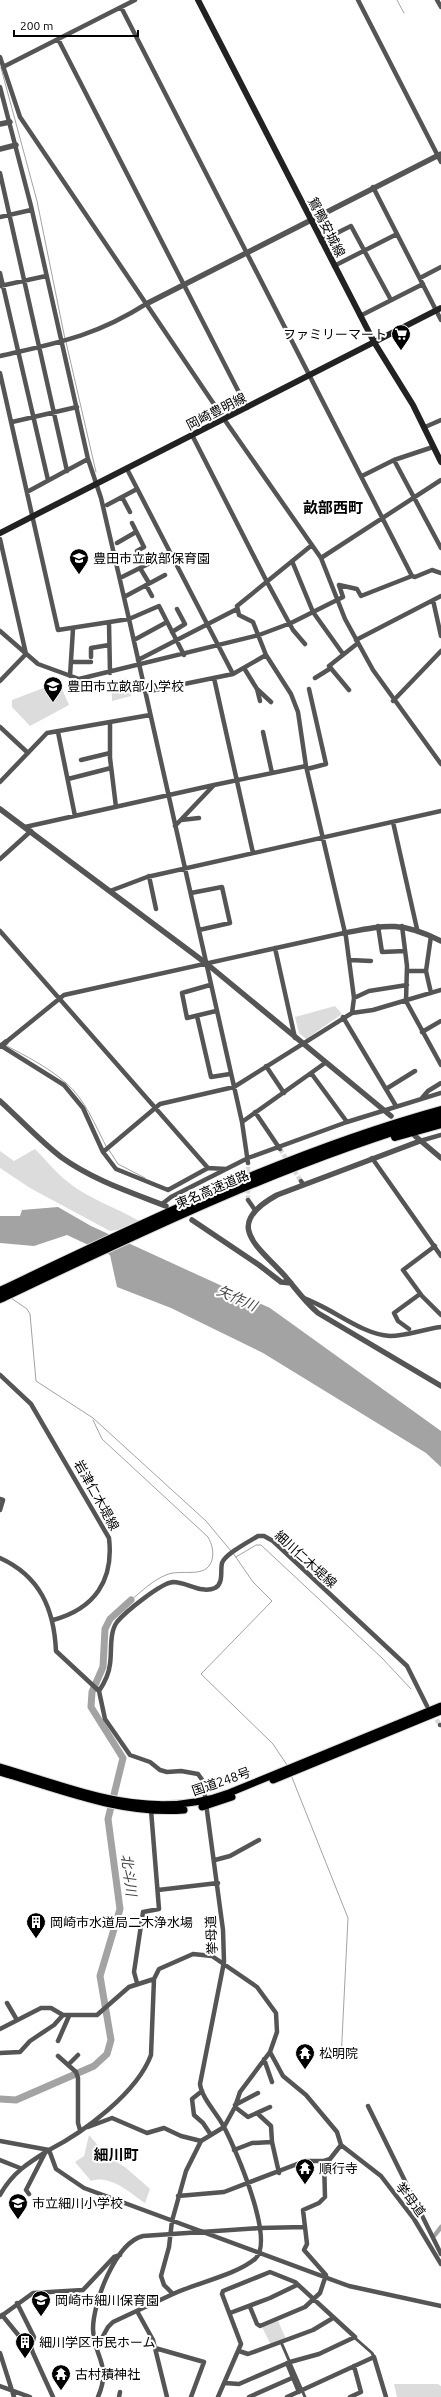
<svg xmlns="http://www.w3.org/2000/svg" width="441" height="2397" font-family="Ubuntu,'Noto Sans JP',sans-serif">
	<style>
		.green { fill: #dcdcdc }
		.water { fill: #a3a3a3 }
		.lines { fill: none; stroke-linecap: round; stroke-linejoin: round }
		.stream { stroke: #a3a3a3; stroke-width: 1 }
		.canal { stroke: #a3a3a3; stroke-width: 4.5 }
		.river { stroke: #a3a3a3; stroke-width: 7 }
		.minor-tunnel { stroke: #d9d9d9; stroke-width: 4.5; stroke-dasharray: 4.5 2; stroke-linecap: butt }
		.trunk-casing { stroke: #dbdbdb; stroke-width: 9 }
		.motorway-casing { stroke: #dbdbdb; stroke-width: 10 }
		.pedestrian { stroke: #555; stroke-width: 3 }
		.minor { stroke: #555; stroke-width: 4.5 }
		.tertiary { stroke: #555; stroke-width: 5.5 }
		.secondary { stroke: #222; stroke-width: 6 }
		.trunk { stroke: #000; stroke-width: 7 }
		.motorway { stroke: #000; stroke-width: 8 }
		.labels { text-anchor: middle; stroke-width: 4; stroke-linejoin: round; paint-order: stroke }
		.street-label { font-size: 13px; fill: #000; stroke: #fff }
		.poi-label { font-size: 13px; fill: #000; stroke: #fff; text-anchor: start }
		.water-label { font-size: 14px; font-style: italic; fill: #444; stroke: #fff }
		.quarter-label { font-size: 15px; font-weight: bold; fill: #000; stroke: #fff }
	</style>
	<rect width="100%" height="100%" fill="#fff"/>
	<!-- green -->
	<path class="green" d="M127 678 131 696 112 701V681Z
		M59 682 69 705 30 726 12 707V700Z
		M335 1006 342 1014 306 1039 299 1033 295 1017Z
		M35 1149C46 1160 56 1173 68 1182 88 1199 116 1207 139 1221L128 1228 110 1231 30 1188 0 1168V1151L14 1161Z
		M89 2135 108 2157 125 2167 150 2189 145 2203C129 2192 110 2174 91 2181L75 2162 84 2156Z
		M278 2321 286 2339 271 2345 262 2327Z
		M394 2384H438L441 2386V2397H397Z"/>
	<!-- water -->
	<path class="water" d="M58 1207 91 1226 270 1308 441 1431V1467L426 1453 263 1353 171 1308 117 1287 110 1255 67 1235 34 1246 0 1243V1216H20L22 1210Z"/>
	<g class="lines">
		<!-- stream -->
		<path class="stream" d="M397 0 404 13
			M1 68 37 201 65 339
			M66 342 96 472
			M5 1045C26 1056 48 1067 66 1083 85 1099 95 1125 106 1146
			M109 1150 118 1164 145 1178
			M11 1298 27 1309 30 1314 36 1381 93 1418 206 1521 231 1551
			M93 1420 102 1439 208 1537C212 1544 214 1552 212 1560 206 1580 181 1568 166 1575 153 1580 142 1591 131 1600
			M233 1553 253 1582 272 1601 201 1674 273 1744 287 1765
			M236 1557 256 1545H261L382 1658 411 1689
			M291 1775 348 1918 341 2060"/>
		<!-- canal -->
		<path class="canal" d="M435 2235 441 2227"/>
		<!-- river -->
		<path class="river" d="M0 2099 16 2100 94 2066 107 2054 111 2040 100 1976 120 1909 108 1819 123 1758 91 1707 92 1692 103 1667 105 1629 110 1619 131 1600"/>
		<!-- minor-tunnel -->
		<path class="minor-tunnel" d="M280 1149 301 1181
			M248 1178V1163
			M248 1200V1185
			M433 1714 440 1725"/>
		<defs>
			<path id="trunk" d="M0 1767C76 1789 150 1823 229 1793L441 1706
				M0 1772C59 1789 121 1815 184 1810
				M273 1780 441 1711
				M202 1807 232 1797"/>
			<path id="motorway" d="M395 1137 441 1124
				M0 1291C143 1223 288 1152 441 1110
				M0 1299C143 1231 288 1161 441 1117"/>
		</defs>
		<!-- trunk casing -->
		<use href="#trunk" class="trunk-casing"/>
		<!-- motorway casing -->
		<use href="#motorway" class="motorway-casing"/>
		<!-- pedestrian -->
		<path class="pedestrian" d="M355 2338 372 2353 374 2357
			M281 2342 305 2397"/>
		<!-- minor -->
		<path class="minor" d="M358 0 441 162
			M437 0 441 7
			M121 7 412 576 415 577 432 570 441 573
			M58 39 247 408
			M0 57 20 117 224 419 321 558 345 619 373 670 441 764
			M3 67 135 0
			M0 87 31 206 88 459 101 498 129 619 242 1122 248 1163
			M0 173 67 471
			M373 187 441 320
			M0 217 31 210
			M321 241 351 226 391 300
			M334 266 397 234
			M0 273 48 480
			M420 278 441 267
			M0 286 46 276
			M360 316 423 284
			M0 356C57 343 96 336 146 304
			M0 373 58 630 129 619 159 606 184 655
			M12 422 77 407
			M425 427 441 420
			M192 435 267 582 293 630 305 644
			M394 460 441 548
			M127 469 233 674 145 692
			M362 476 394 460 433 447
			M27 492 88 459
			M122 497 130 512
			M107 505 137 489
			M132 523 144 547 137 551 145 565
			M0 539 26 654 0 681
			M117 543 136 532
			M312 545 237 606 239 615 253 622 266 655 291 694 298 712 306 766 346 937 354 998 352 1013
			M321 558 441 480
			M292 561 313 612 343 654
			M140 568 149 583
			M120 578 170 553
			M146 585 152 596
			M124 597 165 575
			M433 600 441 636
			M109 623 110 673
			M0 631 38 664 79 679 259 635 291 623 343 597 339 585 357 589 361 596 412 576
			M172 632 185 624 177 609
			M134 640 167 622
			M356 640 441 596
			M91 657V648L109 645
			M138 660 237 609
			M71 662H91
			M244 668 257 689 271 702
			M233 674 266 655
			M70 676 73 629
			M214 678 253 853
			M315 678 331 668
			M257 689 260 701
			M349 690 329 666 358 643
			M393 701 441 651
			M110 722V758L116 807
			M0 727 28 753
			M58 732 75 816
			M263 732 272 773
			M81 760 110 753
			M307 769 326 764 309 689
			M68 779 111 768
			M0 782 47 733 150 715
			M181 820 199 818
			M393 822 417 929
			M175 826 214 785 306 766
			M25 827 214 785
			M0 859 31 831
			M149 876 156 909
			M110 891 147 877 441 811
			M191 893 222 887 230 923 199 930
			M378 926 382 952 405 951
			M402 926 407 966 406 1001 441 1065
			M0 931 208 1168 226 1169
			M431 936 426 971 431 993
			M275 948 295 1038
			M350 960 371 961
			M407 971H426
			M210 985 182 993 187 1018 216 1011
			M354 998 369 991 407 985
			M197 1016 211 1077 230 1074
			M343 1017 396 1106
			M422 1032 441 1021
			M6 1042 64 995 344 933
			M0 1045 64 1085 83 1108 103 1152
			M266 1066 284 1093
			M311 1073 325 1063
			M386 1089 415 1071
			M422 1098 428 1091 441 1083
			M255 1112 280 1149
			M242 1122 311 1073 347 1122
			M420 1141 441 1135
			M372 1158 441 1256
			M208 1168 168 1190 116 1169 103 1152 160 1104 234 1087 352 1013 373 1010 441 990
			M301 1181 303 1184
			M248 1200 255 1210
			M162 1204 171 1197 248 1158 347 1122 441 1093
			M435 1246 403 1270 422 1296 441 1315
			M303 1298C331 1307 360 1334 390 1336 407 1336 424 1329 441 1327
			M409 1329 398 1321 394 1313 420 1294
			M0 1375 31 1404 109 1538C114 1581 94 1609 53 1620
			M0 1499 3 1500 0 1510
			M0 1558C40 1576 54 1609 56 1651L99 1691
			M99 1691 105 1719 130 1755 150 1762 160 1770 167 1772 181 1771 198 1774 203 1781 223 1930 224 1962 200 2084C202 2099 217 2113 224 2127 235 2148 276 2241 255 2259 236 2275 196 2283 173 2294
			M99 1691C105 1682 109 1674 110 1664 112 1651 109 1633 117 1622 125 1612 161 1583 173 1582 187 1582 201 1594 215 1588 224 1583 220 1571 222 1563 225 1554 250 1541 258 1536H264L273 1541 407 1666 427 1706
			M440 1725H441
			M215 1860 230 1856 259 1840
			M158 1890 218 1883
			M137 1983 134 1972 143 1912 159 1909 151 1810
			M7 2003 17 2020
			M0 2029 41 2008H51L63 2015H97L129 1987 154 1979
			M58 2041 69 2016
			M270 2052 283 2076 306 2095 337 2132 341 2145 381 2176 414 2219 441 2264
			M0 2053 20 2052 30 2041 54 2025 63 2015
			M58 2056 76 2072 78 2078V2123L80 2130
			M264 2059 272 2082
			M68 2065 78 2055
			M202 2091 192 2099 194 2115 203 2123 211 2135
			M235 2105 258 2093
			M368 2106 441 2254
			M235 2107 248 2117 270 2107
			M258 2114 271 2126 272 2142 279 2173
			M88 2127 112 2118 147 2133 164 2128 181 2136 201 2141
			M0 2141 49 2150C84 2132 137 2093 151 2055L154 1979 159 1969 193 1954 212 1956 257 1987 276 2013 277 2032 270 2052 240 2092 235 2107 224 2127 201 2141 186 2171 172 2221 169 2247 161 2276 164 2285 173 2294 113 2322 108 2327 97 2347
			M234 2150 252 2143 272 2142
			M0 2160 20 2168
			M29 2194 26 2190 45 2153
			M0 2195C12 2173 28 2163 49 2150L56 2169 84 2188 349 2286 441 2306
			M178 2196 224 2192 305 2161H324L330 2159 341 2145
			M17 2303 34 2337 31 2347 33 2353 53 2397
			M250 2307 257 2324 260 2326 305 2307 320 2293 326 2275 304 2250 307 2244 303 2210 319 2203 325 2197 324 2161
			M137 2311 153 2340 167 2397
			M230 2313 270 2298 297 2285
			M2 2315 24 2342 31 2347
			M0 2317 33 2293 83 2290 114 2257 120 2255
			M155 2348 204 2362 191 2397
			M239 2351 248 2354 313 2330 333 2318
			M0 2353 14 2397
			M287 2363 299 2392
			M0 2386 30 2397
			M98 2397C112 2364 94 2358 93 2329 93 2303 115 2243 143 2236L260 2228 305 2227
			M119 2397 120 2392
			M218 2397 241 2344 222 2294 223 2291 270 2272 295 2282 355 2337 319 2354 290 2362 239 2384 225 2383
			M249 2397 292 2378
			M287 2397 374 2357 386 2397
			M350 2397 361 2392 354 2366"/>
		<!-- tertiary -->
		<path class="tertiary" d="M0 124 10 122
			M0 149 16 145
			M146 304 441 154
			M0 809 207 964 391 1116
			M344 933C386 925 401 921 441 941
			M1 1046 6 1042
			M0 1101C20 1119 39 1140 61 1157 93 1180 130 1192 166 1206
			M415 1136 441 1158
			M420 1141 277 1195C222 1225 258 1246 285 1276 296 1289 305 1302 318 1313L441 1386
			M192 1220 259 1265 281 1282 291 1283"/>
		<!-- secondary -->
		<path class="secondary" d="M198 0 374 342 413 405 441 462
			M0 533 441 308"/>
		<!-- trunk -->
		<use href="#trunk" class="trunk"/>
		<!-- motorway -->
		<use href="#motorway" class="motorway"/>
	</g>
	<!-- icons -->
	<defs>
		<symbol id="supermarket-pin" viewBox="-11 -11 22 30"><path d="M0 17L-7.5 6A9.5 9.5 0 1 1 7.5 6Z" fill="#000" stroke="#fff"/><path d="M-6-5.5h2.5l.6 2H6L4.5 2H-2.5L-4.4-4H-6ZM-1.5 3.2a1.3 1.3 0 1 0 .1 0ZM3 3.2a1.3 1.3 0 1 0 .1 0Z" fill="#fff"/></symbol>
		<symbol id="school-pin" viewBox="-11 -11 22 30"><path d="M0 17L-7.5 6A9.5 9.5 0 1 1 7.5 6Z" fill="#000" stroke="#fff"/><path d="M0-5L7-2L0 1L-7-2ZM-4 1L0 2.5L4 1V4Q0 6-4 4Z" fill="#fff"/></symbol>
		<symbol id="building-pin" viewBox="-11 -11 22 30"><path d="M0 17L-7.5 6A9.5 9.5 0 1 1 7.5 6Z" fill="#000" stroke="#fff"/><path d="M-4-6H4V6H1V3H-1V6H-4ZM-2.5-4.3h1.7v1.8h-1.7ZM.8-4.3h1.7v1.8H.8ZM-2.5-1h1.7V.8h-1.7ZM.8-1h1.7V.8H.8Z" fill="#fff"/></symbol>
		<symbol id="temple-pin" viewBox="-11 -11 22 30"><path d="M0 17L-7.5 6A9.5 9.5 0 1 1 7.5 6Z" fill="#000" stroke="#fff"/><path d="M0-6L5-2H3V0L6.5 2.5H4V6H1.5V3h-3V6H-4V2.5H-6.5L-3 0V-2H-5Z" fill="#fff"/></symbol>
	</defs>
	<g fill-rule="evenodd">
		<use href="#supermarket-pin" x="390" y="323" width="22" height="30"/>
		<use href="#school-pin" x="68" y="547" width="22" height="30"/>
		<use href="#school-pin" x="42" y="675" width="22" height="30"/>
		<use href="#building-pin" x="25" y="1911" width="22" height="30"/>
		<use href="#temple-pin" x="294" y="2042" width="22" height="30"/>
		<use href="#temple-pin" x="294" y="2157" width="22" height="30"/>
		<use href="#school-pin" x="7" y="2192" width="22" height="30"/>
		<use href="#school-pin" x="30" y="2289" width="22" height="30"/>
		<use href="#building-pin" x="14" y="2331" width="22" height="30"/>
		<use href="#temple-pin" x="50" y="2363" width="22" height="30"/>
	</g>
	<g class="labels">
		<!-- street labels -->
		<g class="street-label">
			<text transform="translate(327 227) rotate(63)" y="5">鴛鴨安城線</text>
			<text transform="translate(216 411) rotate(-27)" y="5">岡崎豊明線</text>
			<text transform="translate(212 1189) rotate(-23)" y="5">東名高速道路</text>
			<text transform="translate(97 1495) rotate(61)" y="5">岩津仁木堤線</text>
			<text transform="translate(306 1559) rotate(42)" y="5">細川仁木堤線</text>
			<text transform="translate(221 1781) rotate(-19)" y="5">国道248号</text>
			<text transform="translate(211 1935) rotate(-93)" y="5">挙母道</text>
			<text transform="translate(411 2199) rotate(53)" y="5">挙母道</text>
		</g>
		<!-- poi labels -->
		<g class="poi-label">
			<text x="387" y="339" text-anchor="end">ファミリーマート</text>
			<text x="93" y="563">豊田市立畝部保育園</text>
			<text x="67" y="691">豊田市立畝部小学校</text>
			<text x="50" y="1927">岡崎市水道局二木浄水場</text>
			<text x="319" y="2058">松明院</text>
			<text x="319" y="2173">順行寺</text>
			<text x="32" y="2208">市立細川小学校</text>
			<text x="55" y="2305">岡崎市細川保育園</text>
			<text x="39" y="2347">細川学区市民ホーム</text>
			<text x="75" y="2379">古村積神社</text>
		</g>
		<!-- water labels -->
		<g class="water-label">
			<text transform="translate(237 1298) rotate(24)" y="5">矢作川</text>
			<text transform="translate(129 1875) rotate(83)" y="5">北斗川</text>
		</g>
		<!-- quarter labels -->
		<g class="quarter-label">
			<text x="333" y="513">畝部西町</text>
			<text x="116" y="2160">細川町</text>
		</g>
	</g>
	<!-- scale -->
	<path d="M14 30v6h124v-6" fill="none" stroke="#000000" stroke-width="2"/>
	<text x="20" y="30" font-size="12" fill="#000000" stroke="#ffffff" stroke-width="3" paint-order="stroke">200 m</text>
</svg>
